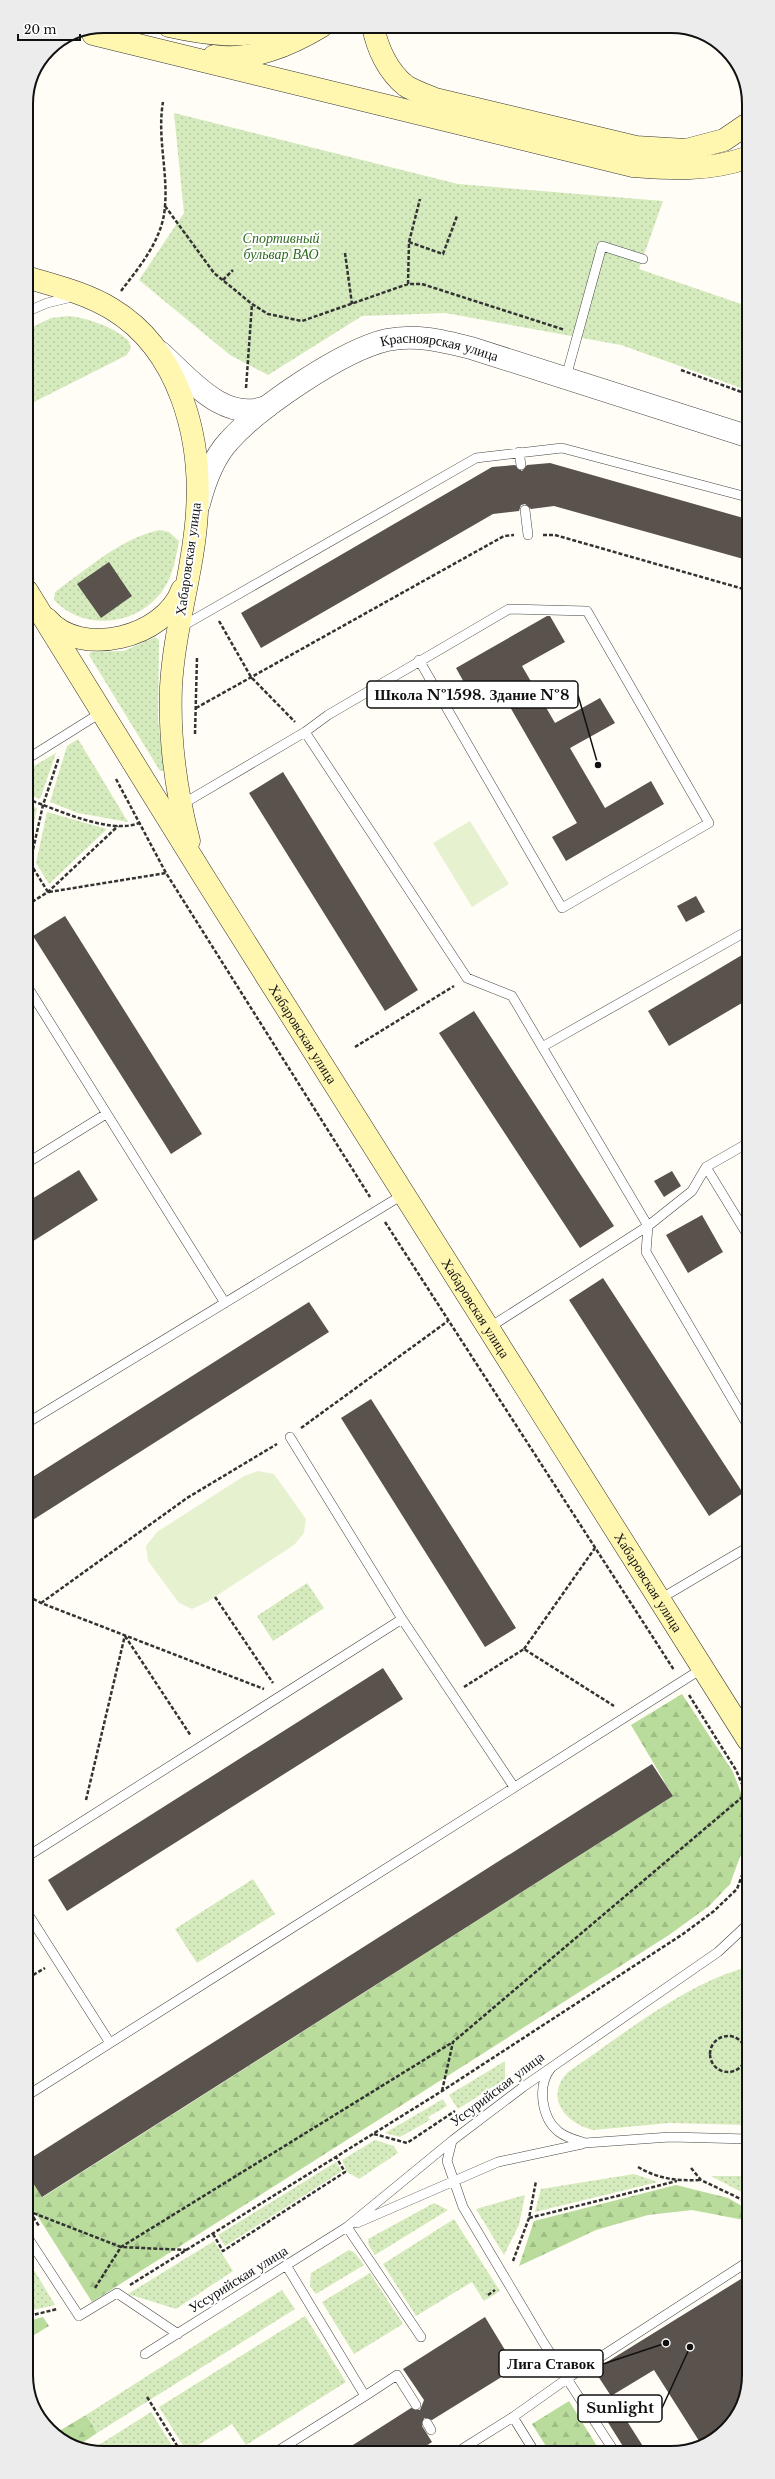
<svg xmlns="http://www.w3.org/2000/svg" width="775" height="2479" font-family="'Libre Baskerville',serif">
	<style>
		.grass { fill: url(#grass-dots) }
		.forest { fill: url(#forest-firs) }
		.pitch { fill: #e6f2cf }
		.building { fill: #5a524d }
		.lines { fill: none; stroke-linecap: round; stroke-linejoin: round }
		.service-casing { stroke: #444; stroke-width: 10 }
		.tertiary-casing { stroke: #444; stroke-width: 23 }
		.secondary-casing { stroke: #333; stroke-width: 23 }
		.path { stroke: #333; stroke-width: 2.5; stroke-dasharray: 4 2; stroke-linecap: butt }
		.service { stroke: #fff; stroke-width: 9 }
		.tertiary { stroke: #fff; stroke-width: 22 }
		.secondary { stroke: #fff6b0; stroke-width: 22 }
		.labels { text-anchor: middle; stroke-width: 4; stroke-linejoin: round; paint-order: stroke }
		.park-label { font-size: 14px; font-style: italic; fill: #2f6b1f; stroke: #fff }
		.street-label { font-size: 14px; fill: #111; stroke: #fff }
		.rim { fill: none; stroke: #111; stroke-width: 2 }
		.leader { fill: none; stroke: #111; stroke-width: 1.5 }
		.callout-dot { fill: #111; stroke: #fff; stroke-width: 1.5 }
		.callout { fill: #fff; stroke: #111; stroke-width: 1.5 }
		.callout-label { font-size: 15px; text-anchor: middle; font-weight: bold; fill: #111 }
	</style>
	<defs>
		<pattern id="grass-dots" width="8" height="8" patternUnits="userSpaceOnUse"><rect width="8" height="8" fill="#d5ebbd"/><path d="M2 2h.1M6 6h.1" fill="none" stroke="#b6c8a1" stroke-width="1.8" stroke-linecap="round"/></pattern>
		<pattern id="forest-firs" width="22" height="20" patternUnits="userSpaceOnUse"><rect width="22" height="20" fill="#b9dc9c"/><path d="M5 1l3.5 6h-7zM16 11l3.5 6h-7z" fill="#9ebc85"/></pattern>
	</defs>
	<rect width="100%" height="100%" fill="#fffdf5"/>
	<!-- grass -->
	<path class="grass" d="M174 113 458 184 663 201 639 269 747 306V390L621 345 445 313 362 316 268 375 230 355 139 280 184 213Z
		M69 316C91 319 111 326 128 340L131 348 127 355 26 406V330L51 318Z
		M159 530 169 532 179 541C176 557 173 576 163 590 138 626 84 632 54 600L55 592C87 569 120 539 159 530Z
		M155 637 159 640 158 720 164 770 160 771 89 655 91 652 124 651Z
		M78 739 128 822 78 813 50 802 67 746Z
		M56 753 40 799 27 794V770Z
		M27 804 37 808 27 856Z
		M47 812 107 829 49 884 36 863Z
		M307 1583 324 1608 273 1641 257 1616Z
		M253 1879 275 1914 197 1963 175 1929Z
		M749 1967V2125L670 2123 593 2130C565 2123 544 2097 568 2072 620 2037 688 1981 749 1967Z
		M505 2061V2079L458 2109 449 2095Z
		M443 2099 447 2106 428 2117 430 2120 400 2137 385 2133Z
		M375 2140 394 2146 398 2153 359 2179 347 2172 342 2160Z
		M336 2162 342 2171 225 2246 218 2235Z
		M634 2174 658 2182 535 2212 541 2189Z
		M711 2176H749V2196Z
		M525 2195 519 2225 504 2255 476 2209Z
		M434 2203 448 2210 375 2255 369 2246 368 2239Z
		M454 2219 500 2291 484 2301 472 2282 416 2316 383 2264Z
		M214 2241 233 2271 176 2309 128 2294Z
		M349 2250 354 2252 364 2265 316 2294 310 2286 311 2273Z
		M28 2260 55 2305 29 2311Z
		M370 2273 403 2324 354 2354 322 2302Z
		M282 2290 295 2309 97 2433 86 2415Z
		M305 2316 346 2382 246 2445 232 2424 187 2452 159 2407Z
		M151 2412 176 2452 99 2453 91 2450Z"/>
	<!-- forest -->
	<path class="forest" d="M682 1694 733 1772 748 1811V1835L730 1884 709 1906 669 1935 92 2302 28 2201V2175L43 2197 673 1796 631 1725Z
		M676 2185 728 2198 749 2210V2221L692 2210 648 2215 596 2230 519 2266 534 2221Z
		M43 2317 49 2326 29 2338V2321Z
		M569 2401 600 2451H549L532 2424Z
		M86 2415 97 2433 79 2445 54 2434Z"/>
	<!-- pitch -->
	<path class="pitch" d="M470 821 509 884 472 907 433 843Z
		M258 1471 274 1474 306 1519 304 1533 294 1545 207 1602 192 1609 179 1603 148 1561 146 1546 157 1532 244 1476Z"/>
	<!-- building -->
	<path class="building" d="M550 463 747 519V560L554 506 531 509 525 504 521 505 519 511 493 514 261 648 241 613 492 467 515 465 522 471 527 465Z
		M109 562 132 596 101 618 77 584Z
		M547 616H550L565 642 522 666 555 723 600 698 615 723 570 748 605 808 651 781 664 804 566 861 552 837 577 823 495 681 471 695 456 668Z
		M283 772 418 990 385 1011 249 793Z
		M696 896 705 912 686 922 677 906Z
		M65 916 202 1134 171 1154 33 936Z
		M747 952V1000L669 1046 648 1011Z
		M474 1011 614 1226 580 1248 439 1033Z
		M79 1170 98 1200 27 1245V1202Z
		M672 1171 681 1186 664 1197 654 1181Z
		M702 1215 723 1252 688 1273 666 1235Z
		M603 1278 743 1493 709 1516 569 1300Z
		M309 1302 329 1332 28 1523V1480Z
		M371 1399 516 1628 485 1647 341 1418Z
		M383 1668 403 1699 67 1911 48 1880Z
		M652 1764 673 1796 42 2197 28 2175V2160Z
		M749 2274V2375L733 2423 701 2444 654 2370 611 2396 594 2370Z
		M485 2317 516 2368 432 2420 424 2418 422 2426 432 2442 417 2452H342L411 2408 420 2410 424 2400 403 2369Z
		M611 2396 646 2451H626L597 2405Z"/>
	<g class="lines">
		<defs>
			<path id="service" d="M26 312 47 303 72 297
				M566 377 602 246 643 259
				M519 452 521 465
				M525 510 528 535
				M181 627 476 458 562 448 747 497
				M305 732 328 715 509 609 587 611 709 823 562 908 419 660
				M27 759 102 712
				M181 805 305 732 467 978 512 996 648 1226 646 1252 748 1426
				M27 986 225 1303
				M542 1047 747 931
				M27 1163 106 1114
				M706 1167 748 1143
				M490 1327 648 1226 692 1191 706 1167 748 1236
				M27 1423 404 1194
				M290 1437 402 1619 514 1787
				M660 1599 748 1547
				M28 1856 402 1619
				M28 1914 110 2043
				M551 2068C537 2085 541 2118 559 2132 567 2138 576 2140 585 2143L670 2137 749 2139
				M28 2095 703 1668
				M452 2141 447 2161 463 2207 543 2342 614 2451
				M357 2223 498 2162 582 2144
				M347 2227 421 2337
				M28 2238 79 2316 117 2293 178 2334
				M286 2265 365 2396 397 2375 416 2405
				M145 2354 347 2227 453 2140 523 2087 718 1952 748 1924
				M513 2417 534 2451
				M427 2423 431 2430
				M459 2451 513 2417 568 2378 749 2261
				M276 2452 365 2396"/>
			<g id="tertiary">
				<path d="M160 352C189 378 225 425 268 406"/>
				<path id="s1" d="M199 504C205 481 213 458 229 441 259 407 343 350 387 340 416 334 443 341 471 348L747 436"/>
			</g>
			<g id="secondary">
				<path d="M169 26C205 34 245 40 280 26"/>
				<path d="M373 26C377 48 388 72 406 86 414 91 426 95 435 99L636 147 686 150 724 140 746 125"/>
				<path d="M93 34 633 166C672 169 709 171 746 158"/>
				<path d="M214 56C252 62 290 45 322 26"/>
				<path d="M26 277C56 286 86 293 112 309 180 350 202 438 197 512 194 570 174 628 171 687 169 739 176 791 189 841"/>
				<path id="s2" d="M27 591 204 877 748 1740"/>
				<path d="M47 619C81 659 165 637 182 590"/>
			</g>
		</defs>
		<!-- service casing -->
		<use href="#service" class="service-casing"/>
		<!-- tertiary casing -->
		<use href="#tertiary" class="tertiary-casing"/>
		<!-- secondary casing -->
		<use href="#secondary" class="secondary-casing"/>
		<!-- path -->
		<path class="path" d="M165 206 214 273 252 304 268 314 302 321 408 284H422L565 330
			M409 242 420 199
			M345 253 352 304
			M223 280 233 270
			M408 284 409 242 443 254 457 216
			M121 291C140 266 163 239 165 206 168 171 157 137 163 102
			M681 370 747 394
			M246 388 252 304
			M543 535H555L747 590
			M219 621 251 677 295 722
			M196 708 504 536 514 535
			M195 734 197 657
			M116 779 166 873 370 1197
			M27 799C56 809 110 835 139 823
			M48 892 30 863 43 805 59 757
			M49 892 166 873
			M27 905 48 892 118 826
			M355 1047 454 986
			M385 1222 674 1670
			M301 1428 448 1321
			M28 1596 41 1603 264 1689
			M215 1597 273 1683
			M41 1603 187 1498 277 1444
			M125 1636 191 1736
			M524 1649 595 1548
			M464 1687 524 1649 614 1706
			M689 1695 736 1770 748 1798
			M86 1800 125 1635
			M28 1978 45 1968
			M710 2054a18 18 0 1 1 36 0a18 18 0 1 1-36 0Z
			M442 2091 453 2042 747 1793
			M374 2134 407 2143 455 2111
			M638 2167C658 2179 678 2181 701 2180
			M691 2168 701 2180 749 2203
			M28 2211 121 2247 186 2250
			M30 2212 39 2226
			M529 2218 677 2181
			M213 2234 223 2251 345 2172 336 2157
			M513 2261 529 2218 536 2181
			M130 2285 442 2091 683 1934 714 1911 737 1889 748 1859
			M95 2288 121 2247 453 2042
			M488 2295 495 2290
			M29 2316 57 2309
			M147 2397 181 2452"/>
		<!-- service -->
		<use href="#service" class="service"/>
		<!-- tertiary -->
		<use href="#tertiary" class="tertiary"/>
		<!-- secondary -->
		<use href="#secondary" class="secondary"/>
	</g>
	<g class="labels">
		<!-- park labels -->
		<g class="park-label">
			<text x="281" y="243">Спортивный<tspan x="281" dy="16">бульвар ВАО</tspan></text>
		</g>
		<!-- street labels -->
		<g class="street-label">
			<text dy="5" stroke="none"><textPath href="#s1" startOffset="313">Красноярская улица</textPath></text>
			<text transform="translate(188 559) rotate(-82)" y="5">Хабаровская улица</text>
			<text dy="5" stroke="none"><textPath href="#s2" startOffset="522">Хабаровская улица</textPath></text>
			<text dy="5" stroke="none"><textPath href="#s2" startOffset="846">Хабаровская улица</textPath></text>
			<text dy="5" stroke="none"><textPath href="#s2" startOffset="1170">Хабаровская улица</textPath></text>
			<text transform="translate(497 2089) rotate(-37)" y="5">Уссурийская улица</text>
			<text transform="translate(238 2279) rotate(-32)" y="5">Уссурийская улица</text>
		</g>
	</g>
	<!-- crop -->
	<path d="M0 0H775V2479H0ZM104 33H671A71 71 0 0 1 742 104V2375A71 71 0 0 1 671 2446H104A71 71 0 0 1 33 2375V104A71 71 0 0 1 104 33Z" fill="#ececec" fill-rule="evenodd"/>
	<path class="rim" d="M104 33H671A71 71 0 0 1 742 104V2375A71 71 0 0 1 671 2446H104A71 71 0 0 1 33 2375V104A71 71 0 0 1 104 33Z"/>
	<!-- callouts -->
	<path class="leader" d="M598 765L578 695M666 2343L603 2364M690 2347L662 2408"/>
	<g class="callout-dot">
		<circle cx="598" cy="765" r="4"/>
		<circle cx="666" cy="2343" r="4"/>
		<circle cx="690" cy="2347" r="4"/>
	</g>
	<g class="callout">
		<rect x="367" y="681" width="211" height="27" rx="4"/>
		<rect x="499" y="2350" width="104" height="27" rx="4"/>
		<rect x="578" y="2395" width="84" height="27" rx="4"/>
	</g>
	<g class="callout-label">
		<text x="472" y="700">Школа №1598. Здание №8</text>
		<text x="551" y="2369">Лига Ставок</text>
		<text x="620" y="2413">Sunlight</text>
	</g>
	<!-- scale -->
	<path d="M18 34v6h62v-6" fill="none" stroke="#111111" stroke-width="2"/>
	<text x="24" y="34" font-size="12" fill="#111111" stroke="#ffffff" stroke-width="3" paint-order="stroke">20 m</text>
</svg>
